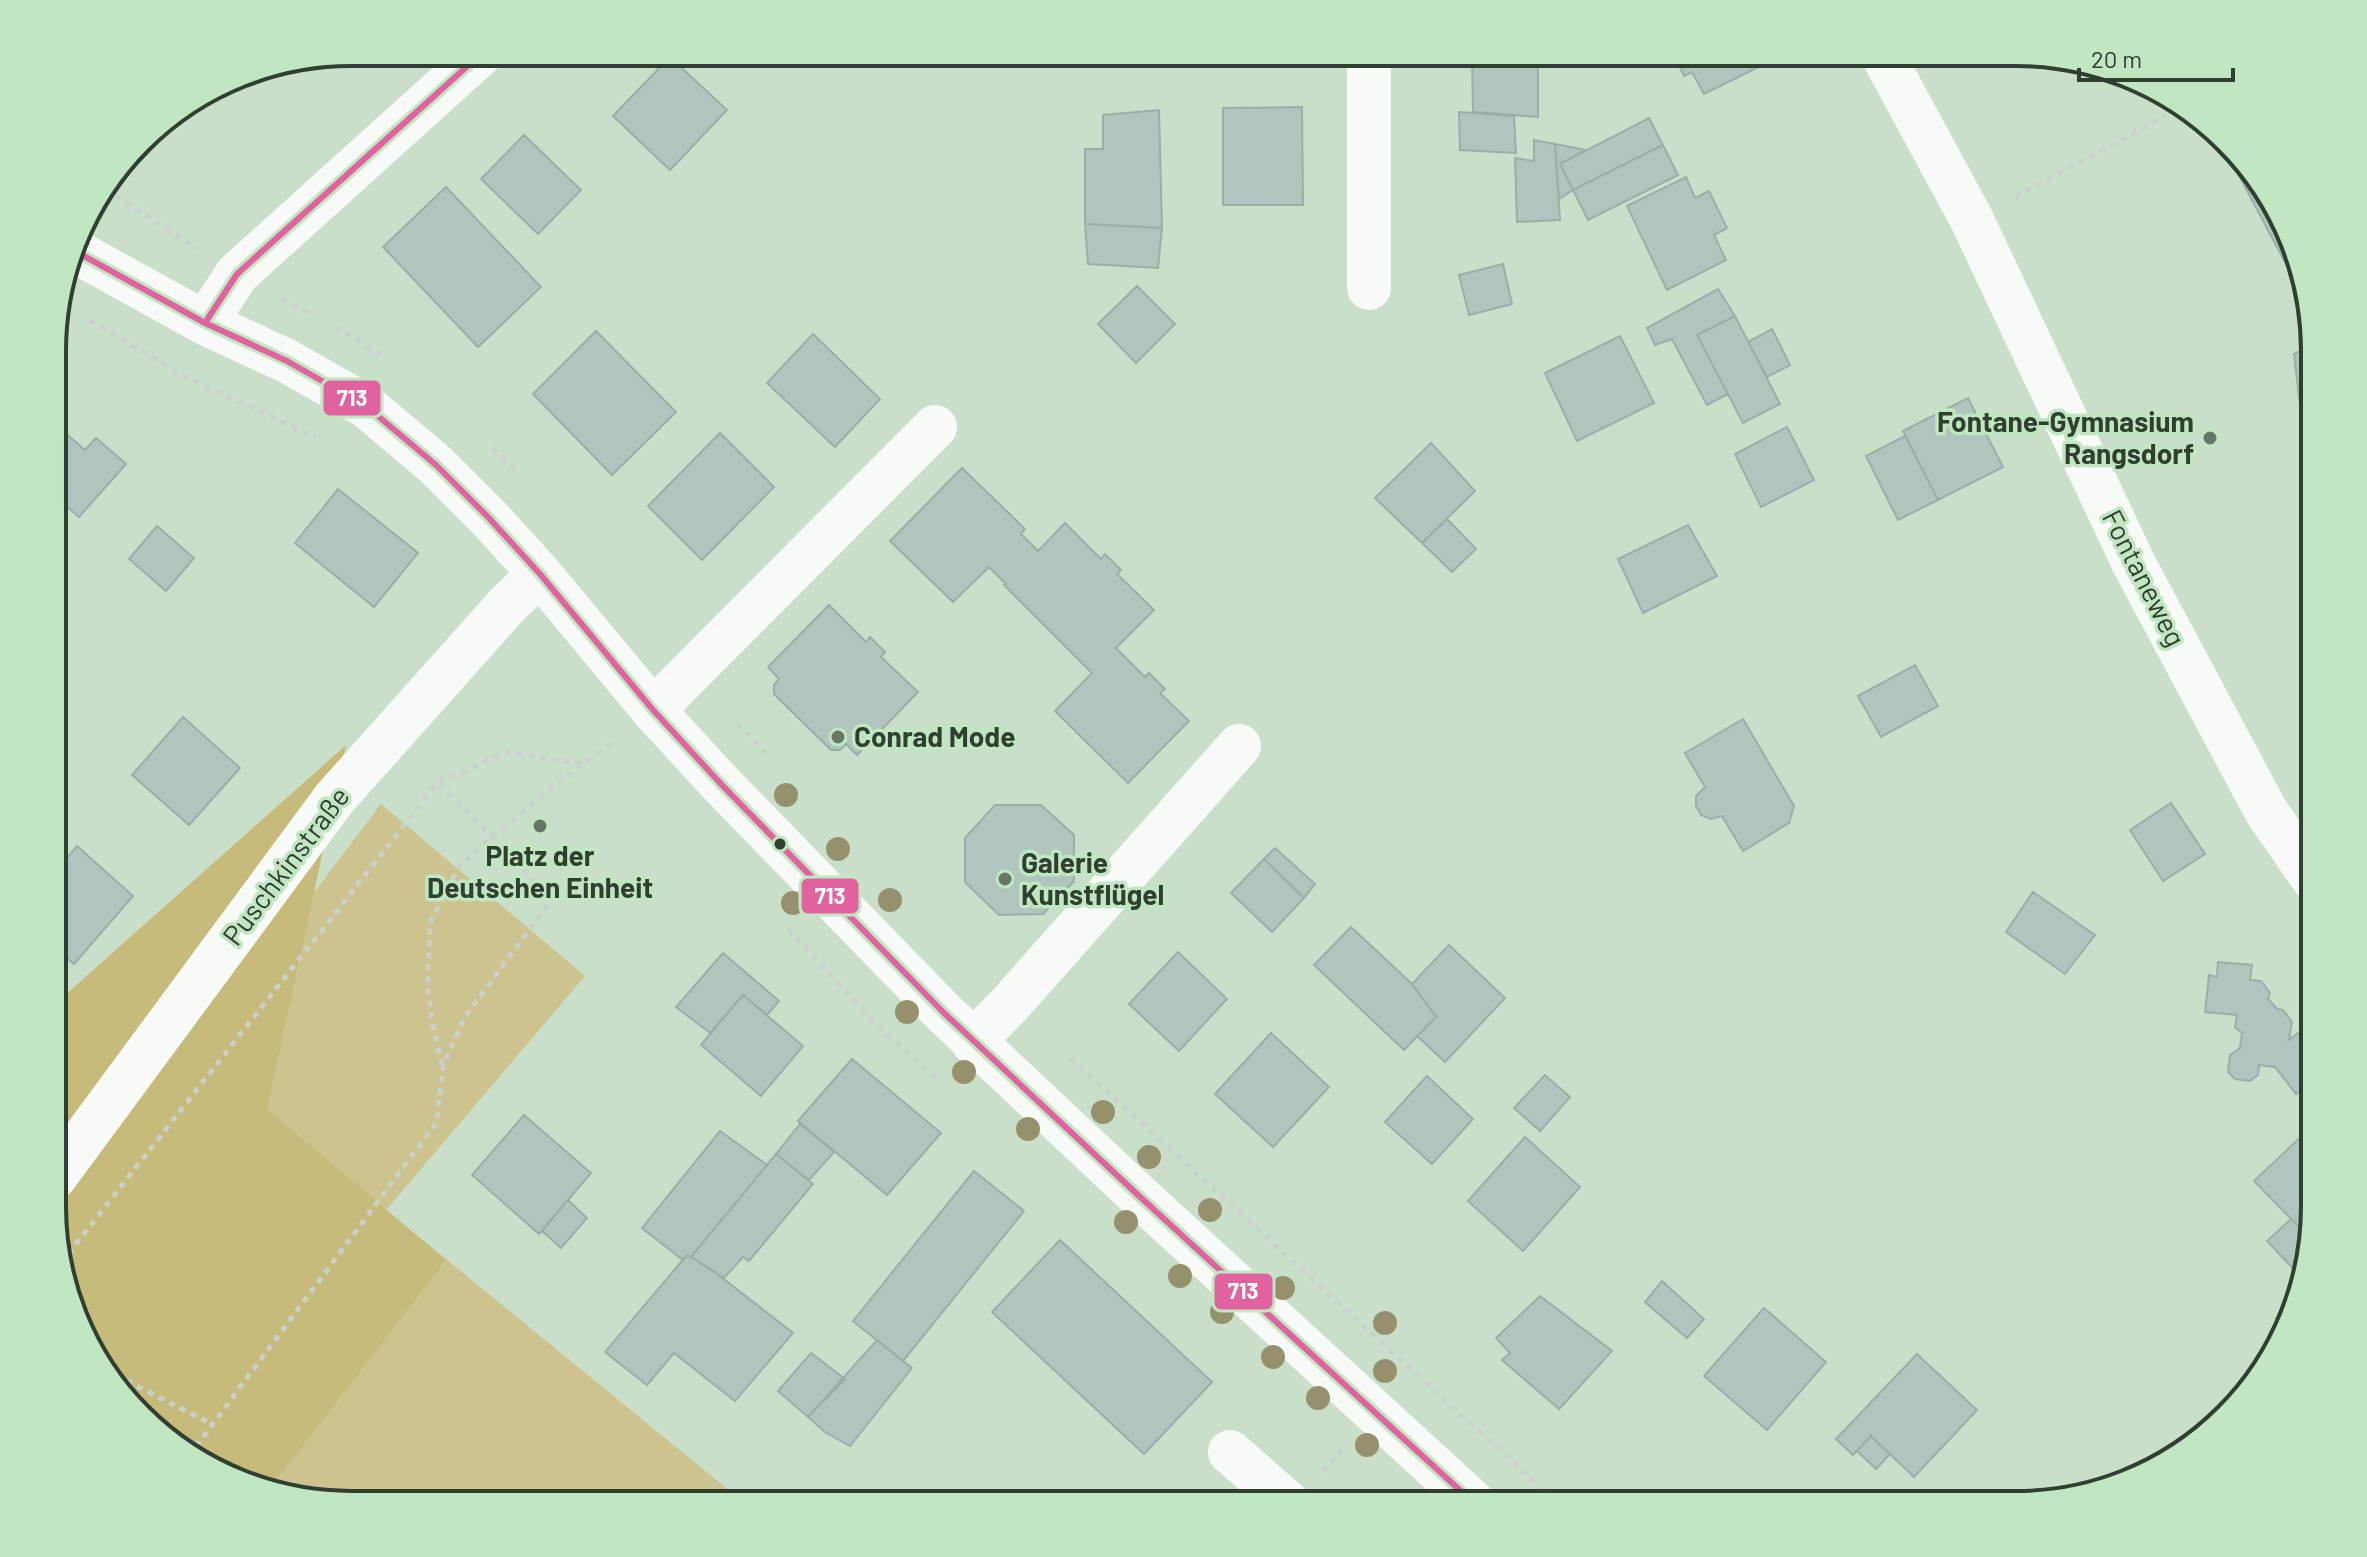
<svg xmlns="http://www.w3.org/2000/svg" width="2367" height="1557" font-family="Barlow,sans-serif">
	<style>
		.green { fill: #cdc38e }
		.forest { fill: #c7bb7b }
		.building { fill: #afc5bd; stroke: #99afa7; stroke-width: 2 }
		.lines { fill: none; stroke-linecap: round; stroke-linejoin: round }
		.path { stroke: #cad1ca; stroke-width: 5; stroke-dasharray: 6 6; stroke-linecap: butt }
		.minor { stroke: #f7faf7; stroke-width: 44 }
		.bus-1-casing { stroke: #c1e7c2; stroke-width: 12 }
		.bus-1 { stroke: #e063a0; stroke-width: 6 }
		.tree { fill: #94916c }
		.poi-dot { fill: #676; stroke: #c1e7c2; stroke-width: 3 }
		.bus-dot { fill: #303f30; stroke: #c1e7c2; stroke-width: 3 }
		.labels { text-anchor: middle; stroke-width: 7; stroke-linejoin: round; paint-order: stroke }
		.poi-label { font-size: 28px; font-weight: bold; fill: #303f30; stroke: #c1e7c2; text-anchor: start }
		.street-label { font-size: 28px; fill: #303f30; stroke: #c1e7c2 }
		.rim { fill: none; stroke: #303f30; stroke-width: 4 }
		.line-badge { stroke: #c1e7c2; stroke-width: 3 }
		.badge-label { font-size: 22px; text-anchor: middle; font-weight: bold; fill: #fff }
	</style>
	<rect width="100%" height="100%" fill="#c9dfca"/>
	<!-- green -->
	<path class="green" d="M381 804 585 976 386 1210 747 1505H351L255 1489 185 1454 92 1356 55 1245V1235Z"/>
	<!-- forest -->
	<path class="forest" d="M346 745 267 1109 446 1260 268 1491 255 1489 185 1454 92 1356 55 1245V1004Z"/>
	<!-- building -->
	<path class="building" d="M1472 52H1538V117L1473 112Z
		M1673 52H1772L1775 59 1704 94 1692 72 1684 76Z
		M670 57 727 110 670 170 613 116Z
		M1302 107 1303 205H1223V108Z
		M1159 110 1162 228 1085 224V149H1103V115Z
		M1459 112 1514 116 1516 153 1460 150Z
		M1649 118 1663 145 1573 190 1560 164Z
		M524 135 581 190 538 234 481 179Z
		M1534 140 1555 144 1560 220 1517 222 1515 158 1534 161Z
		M1555 144 1586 150 1560 164 1573 190 1559 199Z
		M1663 145 1678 175 1588 220 1573 190Z
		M2225 149 2275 202 2304 298Z
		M1686 177 1695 198 1709 191 1727 228 1714 235 1726 260 1667 290 1627 206Z
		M446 187 541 287 478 347 383 247Z
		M1085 224 1162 228 1158 268 1088 264Z
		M1503 264 1512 304 1469 315 1459 275Z
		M1137 286 1175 324 1136 363 1098 324Z
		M1718 289 1735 316 1697 335 1728 394 1707 405 1672 339 1655 345 1647 328Z
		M1735 316 1780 404 1743 423 1697 335Z
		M1772 329 1790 365 1767 377 1748 342Z
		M596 331 676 412 612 475 533 394Z
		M813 334 880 399 835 447 767 383Z
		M1620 336 1654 403 1577 441 1545 373Z
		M2314 343V439L2300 405 2294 354Z
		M1968 398 2003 467 1938 500 1903 431Z
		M55 424 85 450 96 438 126 464 79 517 55 496Z
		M1787 427 1814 480 1761 507 1735 454Z
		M720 433 774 487 702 560 648 506Z
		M1905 436 1938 500 1898 520 1866 456Z
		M1431 443 1475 491 1422 543 1375 498Z
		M962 468 1025 529 1021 534 1038 551 1065 523 1101 559 1105 554 1121 570 1117 574 1154 610 1116 648 1145 677 1149 673 1165 689 1160 693 1189 721 1128 783 1055 711 1092 673 1004 585 1006 584 989 567 953 602 890 541Z
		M338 489 418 553 374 607 295 543Z
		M1447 519 1476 549 1452 572 1422 543Z
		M1688 525 1717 576 1643 613 1618 559Z
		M157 526 194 558 166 591 129 559Z
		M829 605 866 642 870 637 885 652 881 657 918 692 857 755 846 744 840 750H831L774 694V685L779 679 768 667Z
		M1915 665 1938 706 1881 737 1858 696Z
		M183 717 240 768 189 825 132 775Z
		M1743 719 1794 806 1789 823 1743 851 1722 816 1711 819 1701 815 1696 806V796L1705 787 1685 753Z
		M2171 803 2205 854 2163 881 2130 830Z
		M995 805H1041L1074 835V881L1043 914 999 915 965 882V838Z
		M77 846 133 896 74 964 55 948V872Z
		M1275 848 1315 884 1304 898 1264 859Z
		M1264 859 1304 898 1272 932 1231 893Z
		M2033 892 2095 935 2065 974 2006 932Z
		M1351 927 1412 984 1436 1017 1404 1050 1314 965Z
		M1449 945 1505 998 1445 1062 1417 1036 1436 1017 1412 984Z
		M1178 952 1227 999 1179 1051 1129 1004Z
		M723 953 779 1001 767 1015 743 995 710 1033 676 1007Z
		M2218 962 2252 965 2250 980 2261 981 2270 993 2268 999 2277 1009 2283 1010 2292 1022 2289 1040 2314 1021V1080L2296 1094 2275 1067 2259 1065 2258 1075 2250 1081 2235 1079 2228 1072 2230 1055 2240 1048 2242 1033 2235 1027 2237 1015 2205 1012 2209 975 2217 977Z
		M743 995 803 1046 761 1096 701 1045Z
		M1271 1033 1329 1087 1273 1147 1215 1094Z
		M852 1059 941 1133 887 1195 798 1121Z
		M1545 1075 1570 1097 1540 1131 1514 1108Z
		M1427 1076 1473 1119 1432 1164 1385 1122Z
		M524 1115 591 1173 539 1234 472 1175Z
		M800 1124 834 1152 809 1180 776 1154Z
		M720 1131 767 1165 691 1257 687 1255 683 1260 642 1228Z
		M2305 1133 2314 1143V1220L2303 1231 2254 1181Z
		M1525 1137 1580 1187 1523 1251 1468 1201Z
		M776 1154 813 1184 749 1261 743 1257 724 1278 691 1257Z
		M974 1171 1024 1211 903 1361 853 1321Z
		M568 1200 587 1218 561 1248 542 1231Z
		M2291 1219 2303 1231 2314 1220 2302 1278 2267 1241Z
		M1060 1240 1212 1382 1144 1454 992 1312Z
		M687 1255 711 1269 793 1333 735 1401 674 1353 647 1385 605 1352Z
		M1662 1281 1704 1319 1687 1338 1645 1302Z
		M1540 1296 1612 1351 1559 1409 1502 1360 1510 1353 1496 1338Z
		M1764 1308 1826 1362 1767 1430 1704 1376Z
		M877 1340 912 1368 850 1446 825 1432 808 1417Z
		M811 1353 845 1379 808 1417 778 1391Z
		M1917 1354 1977 1410 1914 1477 1871 1436 1853 1455 1836 1439Z
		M1871 1436 1890 1454 1876 1469 1857 1451Z"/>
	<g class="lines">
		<!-- path -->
		<path class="path" d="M105 189 198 249
			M2015 197 2165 116
			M282 299 308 313
			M90 320 186 377 315 437
			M335 327 381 355
			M493 448 515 469
			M737 723 769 757
			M788 929 875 1023 936 1078
			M1070 1058 1560 1505
			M442 1065 434 1033 428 990 430 923 458 868 491 837 583 764
			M61 1263 438 782 507 752 583 764 615 740
			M105 1370 214 1425
			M189 1456 437 1122 443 1066 464 1018 552 899 438 782
			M1323 1472 1343 1449
			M1184 1505 1198 1489"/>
		<!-- minor -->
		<path class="minor" d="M1881 52 1972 220 2134 564 2266 811 2314 880
			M73 250 205 323 287 361 366 406 436 465 488 517 540 574 653 710 721 784 944 1013 1138 1195 1476 1505
			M1369 288V52
			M205 323 237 274 483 52
			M653 710 935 427
			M973 1042 1010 1004 1239 746
			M55 1177 334 799 508 604 540 574
			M1230 1452 1290 1505"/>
		<defs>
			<path id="bus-1" d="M73 250 205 323 287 361 366 406 436 465 488 517 540 574 653 710 721 784 944 1013 1138 1195 1476 1505
				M205 323 237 274 483 52"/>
		</defs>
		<!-- bus-1 casing -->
		<use href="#bus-1" class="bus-1-casing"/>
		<!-- bus-1 -->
		<use href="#bus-1" class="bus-1"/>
	</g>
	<!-- trees -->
	<g class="tree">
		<circle cx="786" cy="795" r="12"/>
		<circle cx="838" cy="849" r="12"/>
		<circle cx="890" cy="900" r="12"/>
		<circle cx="793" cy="903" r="12"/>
		<circle cx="907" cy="1012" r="12"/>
		<circle cx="964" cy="1072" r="12"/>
		<circle cx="1103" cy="1112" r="12"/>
		<circle cx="1028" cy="1129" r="12"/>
		<circle cx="1149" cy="1157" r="12"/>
		<circle cx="1210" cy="1210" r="12"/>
		<circle cx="1126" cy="1222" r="12"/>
		<circle cx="1180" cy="1276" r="12"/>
		<circle cx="1283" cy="1288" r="12"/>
		<circle cx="1222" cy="1312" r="12"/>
		<circle cx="1385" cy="1323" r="12"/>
		<circle cx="1273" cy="1357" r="12"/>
		<circle cx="1385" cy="1371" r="12"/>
		<circle cx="1318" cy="1398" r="12"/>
		<circle cx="1367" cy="1445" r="12"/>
	</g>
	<!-- markers -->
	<g class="poi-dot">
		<circle cx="2210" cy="438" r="8"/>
		<circle cx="838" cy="737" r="8"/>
		<circle cx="540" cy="826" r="8"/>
		<circle cx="1005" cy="879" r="8"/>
	</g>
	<circle class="bus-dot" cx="780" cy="844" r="7"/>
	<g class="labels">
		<!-- poi labels -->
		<g class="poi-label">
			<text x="2194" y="432" text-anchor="end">Fontane-Gymnasium<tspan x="2194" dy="32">Rangsdorf</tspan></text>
			<text x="854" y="747">Conrad Mode</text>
			<text x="540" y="866" text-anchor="middle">Platz der<tspan x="540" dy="32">Deutschen Einheit</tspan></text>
			<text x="1021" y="873">Galerie<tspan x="1021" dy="32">Kunstflügel</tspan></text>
		</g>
		<!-- street labels -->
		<g class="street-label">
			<text transform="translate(2144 578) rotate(63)" y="10">Fontaneweg</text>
			<text transform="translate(286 866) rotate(-53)" y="10">Puschkinstraße</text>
		</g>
	</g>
	<!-- crop -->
	<path d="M0 0H2367V1557H0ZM351 66H2016A285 285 0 0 1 2301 351V1206A285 285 0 0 1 2016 1491H351A285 285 0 0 1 66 1206V351A285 285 0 0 1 351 66Z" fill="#c1e7c2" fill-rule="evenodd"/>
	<path class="rim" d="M351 66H2016A285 285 0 0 1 2301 351V1206A285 285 0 0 1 2016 1491H351A285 285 0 0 1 66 1206V351A285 285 0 0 1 351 66Z"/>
	<g class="line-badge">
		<rect x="322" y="379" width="60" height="38" rx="8" fill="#e063a0"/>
		<rect x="800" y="877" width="60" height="38" rx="8" fill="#e063a0"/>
		<rect x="1213" y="1272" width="61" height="39" rx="8" fill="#e063a0"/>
	</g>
	<g class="badge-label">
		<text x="352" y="406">713</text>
		<text x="830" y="904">713</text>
		<text x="1243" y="1299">713</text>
	</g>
	<!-- scale -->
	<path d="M2079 68v12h154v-12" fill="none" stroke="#303f30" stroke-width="4"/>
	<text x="2091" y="68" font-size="24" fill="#303f30" stroke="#c1e7c2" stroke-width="6" paint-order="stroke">20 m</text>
</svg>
